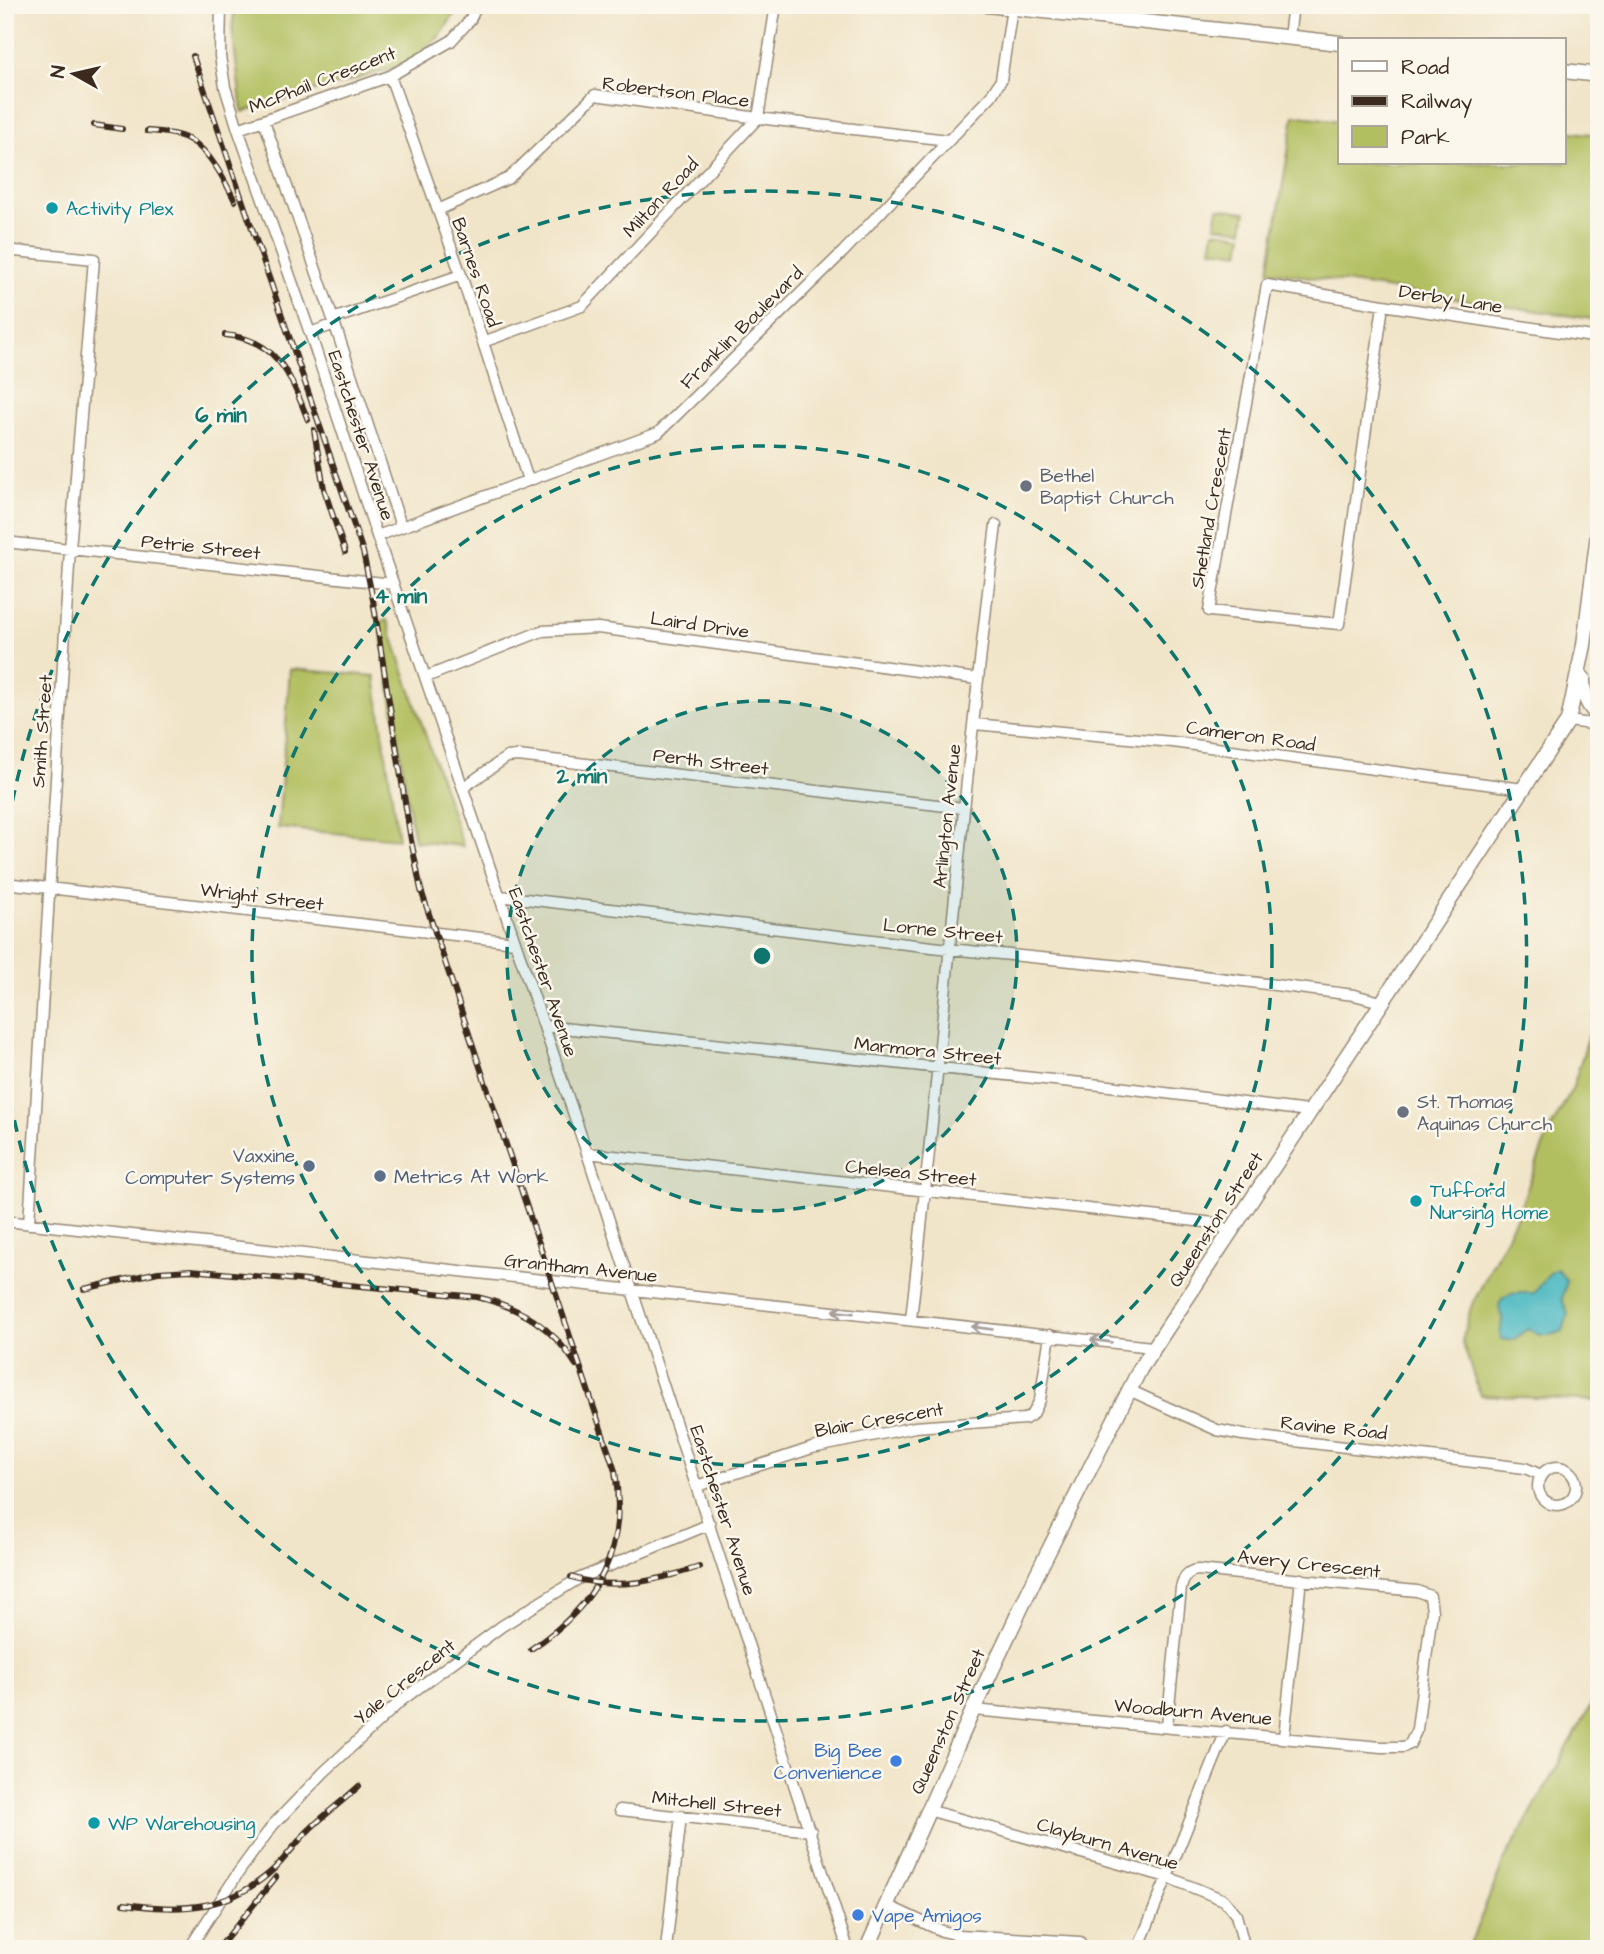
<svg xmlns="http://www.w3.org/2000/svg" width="1604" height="1954" font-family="'Architects Daughter',sans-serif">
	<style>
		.green { fill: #b2bf61; stroke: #767440; stroke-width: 2 }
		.water { fill: #4ab8c1; stroke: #427170; stroke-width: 2 }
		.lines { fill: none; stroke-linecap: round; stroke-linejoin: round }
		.minor-casing { stroke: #968874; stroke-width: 13 }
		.major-casing { stroke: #968874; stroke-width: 17 }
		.minor { stroke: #fff; stroke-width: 10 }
		.major { stroke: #fff; stroke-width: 14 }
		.rail-casing { stroke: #3b2a1e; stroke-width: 6 }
		.rail { stroke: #fbf7ec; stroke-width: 3.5; stroke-dasharray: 10; stroke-linecap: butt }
		.oneway { stroke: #a79f9a }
		.ring { fill: none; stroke: #0f766e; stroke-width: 3.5; stroke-dasharray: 12 9 }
		.culture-dot { fill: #0f9aa8; stroke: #fbf7ec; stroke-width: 2.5 }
		.worship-dot { fill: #6b7280; stroke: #fbf7ec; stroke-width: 2.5 }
		.service-dot { fill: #5c6f8a; stroke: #fbf7ec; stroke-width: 2.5 }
		.shop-dot { fill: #3f7fe0; stroke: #fbf7ec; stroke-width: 2.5 }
		.labels { text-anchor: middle; stroke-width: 5; stroke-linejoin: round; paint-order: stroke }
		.street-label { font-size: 19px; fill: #3b2a1e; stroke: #fbf7ec }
		.culture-label { font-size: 19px; fill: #0d838f; stroke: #fbf7ec; text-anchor: start }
		.worship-label { font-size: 19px; fill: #5b616d; stroke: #fbf7ec; text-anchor: start }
		.service-label { font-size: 19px; fill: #4e5e75; stroke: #fbf7ec; text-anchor: end }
		.shop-label { font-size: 19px; fill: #366cbe; stroke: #fbf7ec; text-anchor: end }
		.centre { fill: #0f766e; stroke: #fbf7ec; stroke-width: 3.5 }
		.ring-label { font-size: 21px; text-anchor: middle; font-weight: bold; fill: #0f766e; stroke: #fbf7ec; stroke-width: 5; stroke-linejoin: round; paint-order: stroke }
	</style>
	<rect width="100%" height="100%" fill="#fbf7ec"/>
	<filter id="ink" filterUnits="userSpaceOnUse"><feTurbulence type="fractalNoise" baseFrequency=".0143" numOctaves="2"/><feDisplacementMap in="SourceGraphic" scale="14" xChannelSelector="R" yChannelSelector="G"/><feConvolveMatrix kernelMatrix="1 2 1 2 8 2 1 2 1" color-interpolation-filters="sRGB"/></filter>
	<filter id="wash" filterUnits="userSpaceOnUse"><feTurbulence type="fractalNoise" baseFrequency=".00686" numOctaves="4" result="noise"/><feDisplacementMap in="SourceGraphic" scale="28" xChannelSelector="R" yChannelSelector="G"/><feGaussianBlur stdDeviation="1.57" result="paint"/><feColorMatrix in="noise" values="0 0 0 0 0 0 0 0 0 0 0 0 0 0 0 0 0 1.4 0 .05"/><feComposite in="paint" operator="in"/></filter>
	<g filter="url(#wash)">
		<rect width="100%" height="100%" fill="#f1e5c9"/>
		<!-- green -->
		<path class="green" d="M235 5H460L440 36 408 64 242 112 232 28Z
			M1294 115 1340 121V163H1564V131L1599 135V320L1269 271Z
			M1218 208 1246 212 1243 230 1215 226Z
			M1214 231 1243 235 1240 253 1211 249Z
			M387 620 463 846 414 841 380 622Z
			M290 669 375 676 398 839 278 828Z
			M1599 1002V1401L1480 1395 1462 1341 1471 1307 1516 1218 1548 1134 1573 1087Z
			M1599 1691V1949H1468L1503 1863Z"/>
		<!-- water -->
		<path class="water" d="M1557 1269 1567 1281 1562 1299 1568 1314 1563 1331C1549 1336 1541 1338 1529 1329 1515 1334 1519 1344 1501 1339 1498 1329 1504 1325 1502 1317 1501 1311 1499 1312 1499 1306 1501 1291 1523 1293 1534 1293L1550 1273Z"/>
	</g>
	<g filter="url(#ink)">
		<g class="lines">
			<defs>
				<path id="minor" d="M221 5 220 56 225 87 238 129 310 333 377 536 587 1153 848 1949
					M5 17 11 5
					M1289 37 1293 5
					M390 76 461 275 528 480
					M264 121 333 319 401 526
					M238 129 390 76 451 41 470 20 477 5
					M438 210 509 178 595 95 758 118 948 140
					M5 250 94 259 70 549 29 1224
					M1383 305 1339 624 1209 611 1267 285 1383 305 1599 338
					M333 319 461 275
					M310 333 335 324
					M483 342 582 306 758 118 776 5
					M377 536 658 433 843 252 991 96 1001 80 1012 8
					M5 542 393 584
					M426 677 542 631 598 628 977 679
					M1568 721 1599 725
					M974 724 1172 742 1523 789
					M464 787 507 757 518 756 963 808
					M5 883 515 942
					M500 896 949 949 1132 967 1354 995 1381 1002
					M544 1026 1110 1086 1308 1111
					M587 1153 1214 1223 1229 1231
					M5 1221 1152 1347
					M911 1319C941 1055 963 789 996 525
					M1129 1390 1217 1430 1243 1435 1525 1468 1541 1475
					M1538 1486a19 19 0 1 1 38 0a19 19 0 1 1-38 0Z
					M697 1486 812 1448 915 1427 1025 1419 1033 1414 1040 1400 1050 1335
					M973 1710 1381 1747H1403L1410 1744 1417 1729 1432 1611 1430 1596 1417 1591 1198 1570C1186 1571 1184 1578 1181 1588L1167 1726
					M1284 1737 1301 1579
					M620 1810 811 1831
					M928 1810 1167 1877 1224 1900 1236 1915 1245 1949
					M886 1905 942 1931 959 1935 1080 1942
					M189 1949 238 1873 273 1825 324 1772 402 1700 502 1626 578 1579 710 1524
					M666 1949 681 1816
					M1138 1949 1226 1731"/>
				<path id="major" d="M987 5 1340 43
					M1564 71 1599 75
					M1583 678C1583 692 1586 707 1599 715
					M867 1949 973 1710 1036 1576 1140 1369 1568 721 1584 645 1599 526"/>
			</defs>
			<!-- minor casing -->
			<use href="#minor" class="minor-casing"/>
			<!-- major casing -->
			<use href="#major" class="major-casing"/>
			<!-- minor -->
			<use href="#minor" class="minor"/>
			<!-- major -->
			<use href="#major" class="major"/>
			<defs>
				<path id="rail" d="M193 56 363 552 373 600 411 840 421 890 615 1471C628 1552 597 1605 531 1649
					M94 125 122 129
					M147 131C161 132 177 133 190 140 210 151 225 181 235 201
					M225 335C278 339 291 377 308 420
					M314 430 324 489 345 552
					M84 1289 158 1272 191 1270 477 1297C520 1307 553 1327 576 1365
					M571 1577C615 1591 656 1581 699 1567
					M123 1904C182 1911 227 1912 274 1869 287 1857 297 1841 310 1829 325 1814 343 1801 359 1786
					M218 1949 276 1877"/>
			</defs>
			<!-- rail casing -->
			<use href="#rail" class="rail-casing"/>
			<!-- rail -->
			<use href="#rail" class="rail"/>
		</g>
		<!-- one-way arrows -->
		<defs><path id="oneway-shaft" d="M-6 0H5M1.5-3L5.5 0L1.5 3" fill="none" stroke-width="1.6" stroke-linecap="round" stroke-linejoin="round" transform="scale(1.75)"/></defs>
		<g class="oneway">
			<use href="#oneway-shaft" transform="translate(843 1312) rotate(-174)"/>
			<use href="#oneway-shaft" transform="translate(982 1328) rotate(-173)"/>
			<use href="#oneway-shaft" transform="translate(1101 1341) rotate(-173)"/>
		</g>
	</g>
	<!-- distance rings -->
	<circle cx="762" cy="956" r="255" fill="#0f766e" fill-opacity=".12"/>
	<g class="ring">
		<circle cx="762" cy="956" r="255"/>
		<circle cx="762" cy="956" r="510"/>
		<path d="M5 843A765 765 0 1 1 5 1069"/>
	</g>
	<!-- markers -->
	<g class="culture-dot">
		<circle cx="52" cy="208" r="7"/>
		<circle cx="1416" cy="1201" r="7"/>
		<circle cx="94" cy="1823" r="7"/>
	</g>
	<g class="worship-dot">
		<circle cx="1026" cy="486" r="7"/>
		<circle cx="1403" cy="1112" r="7"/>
	</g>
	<g class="service-dot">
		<circle cx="309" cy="1166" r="7"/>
		<circle cx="380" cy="1176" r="7"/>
	</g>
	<g class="shop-dot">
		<circle cx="896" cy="1761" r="7"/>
		<circle cx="858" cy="1915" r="7"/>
	</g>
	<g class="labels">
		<!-- street labels -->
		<g class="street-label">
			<text transform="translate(322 79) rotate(-21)" y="7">McPhail Crescent</text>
			<text transform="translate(676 91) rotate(7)" y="7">Robertson Place</text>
			<text transform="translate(660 197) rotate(-47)" y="7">Milton Road</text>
			<text transform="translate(477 272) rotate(71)" y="7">Barnes Road</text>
			<text transform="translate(1451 298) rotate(9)" y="7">Derby Lane</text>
			<text transform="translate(741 327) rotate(-45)" y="7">Franklin Boulevard</text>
			<text transform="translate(362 435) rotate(72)" y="7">Eastchester Avenue</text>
			<text transform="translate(1210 508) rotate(-80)" y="7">Shetland Crescent</text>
			<text transform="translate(201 546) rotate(6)" y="7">Petrie Street</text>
			<text transform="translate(700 624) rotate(8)" y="7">Laird Drive</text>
			<text transform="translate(41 731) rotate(-86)" y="7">Smith Street</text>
			<text transform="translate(1251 735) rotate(8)" y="7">Cameron Road</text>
			<text transform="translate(711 761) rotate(7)" y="7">Perth Street</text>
			<text transform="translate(946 816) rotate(-84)" y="7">Arlington Avenue</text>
			<text transform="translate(262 896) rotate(7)" y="7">Wright Street</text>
			<text transform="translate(943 930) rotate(6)" y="7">Lorne Street</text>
			<text transform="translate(544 972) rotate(71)" y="7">Eastchester Avenue</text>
			<text transform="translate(928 1050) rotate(6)" y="7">Marmora Street</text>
			<text transform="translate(911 1172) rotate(6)" y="7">Chelsea Street</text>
			<text transform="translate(1215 1219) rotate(-57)" y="7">Queenston Street</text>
			<text transform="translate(581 1267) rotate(6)" y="7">Grantham Avenue</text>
			<text transform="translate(879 1419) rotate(-10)" y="7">Blair Crescent</text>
			<text transform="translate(1334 1427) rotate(6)" y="7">Ravine Road</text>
			<text transform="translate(724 1510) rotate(72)" y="7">Eastchester Avenue</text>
			<text transform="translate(1309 1563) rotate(6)" y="7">Avery Crescent</text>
			<text transform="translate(404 1681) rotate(-39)" y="7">Yale Crescent</text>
			<text transform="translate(1193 1711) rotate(5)" y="7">Woodburn Avenue</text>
			<text transform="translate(947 1721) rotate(-66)" y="7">Queenston Street</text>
			<text transform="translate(717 1803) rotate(6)" y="7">Mitchell Street</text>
			<text transform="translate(1108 1843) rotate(16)" y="7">Clayburn Avenue</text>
		</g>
		<!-- culture labels -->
		<g class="culture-label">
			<text x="66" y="215">Activity Plex</text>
			<text x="1430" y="1197">Tufford<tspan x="1430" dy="22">Nursing Home</tspan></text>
			<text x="108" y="1830">WP Warehousing</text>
		</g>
		<!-- worship labels -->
		<g class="worship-label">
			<text x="1040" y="482">Bethel<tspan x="1040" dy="22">Baptist Church</tspan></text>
			<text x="1417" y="1108">St. Thomas<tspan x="1417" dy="22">Aquinas Church</tspan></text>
		</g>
		<!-- service labels -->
		<g class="service-label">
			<text x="295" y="1162">Vaxxine<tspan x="295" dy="22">Computer Systems</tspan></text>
			<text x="394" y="1183" text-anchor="start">Metrics At Work</text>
		</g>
		<!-- shop labels -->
		<g class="shop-label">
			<text x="882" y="1757">Big Bee<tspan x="882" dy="22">Convenience</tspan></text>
			<text x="872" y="1922" text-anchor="start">Vape Amigos</text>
		</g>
	</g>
	<circle cx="762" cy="956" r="10" class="centre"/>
	<g class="ring-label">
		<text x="221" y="422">6 min</text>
		<text x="401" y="603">4 min</text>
		<text x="582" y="783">2 min</text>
	</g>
	<!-- margin -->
	<rect width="1604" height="1954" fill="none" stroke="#fbf7ec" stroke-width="28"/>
	<!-- legend -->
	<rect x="1338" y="38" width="228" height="126" fill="#fbf7ec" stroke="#aea59a" stroke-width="2"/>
	<rect x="1352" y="61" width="35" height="10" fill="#ffffff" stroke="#aea59a" stroke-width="2"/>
	<text x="1401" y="74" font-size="21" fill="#3b2a1e">Road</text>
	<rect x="1352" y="96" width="35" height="10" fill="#3b2a1e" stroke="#aea59a" stroke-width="2"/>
	<text x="1401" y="108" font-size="21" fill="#3b2a1e">Railway</text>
	<rect x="1352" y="126" width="35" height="21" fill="#b2bf61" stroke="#aea59a" stroke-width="2"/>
	<text x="1401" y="144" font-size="21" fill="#3b2a1e">Park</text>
	<!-- north arrow -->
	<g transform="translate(74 74) rotate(278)" stroke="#fbf7ec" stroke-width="5" paint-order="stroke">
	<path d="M0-5L12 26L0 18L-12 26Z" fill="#3b2a1e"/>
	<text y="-10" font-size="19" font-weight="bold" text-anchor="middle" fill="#3b2a1e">N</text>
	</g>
</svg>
